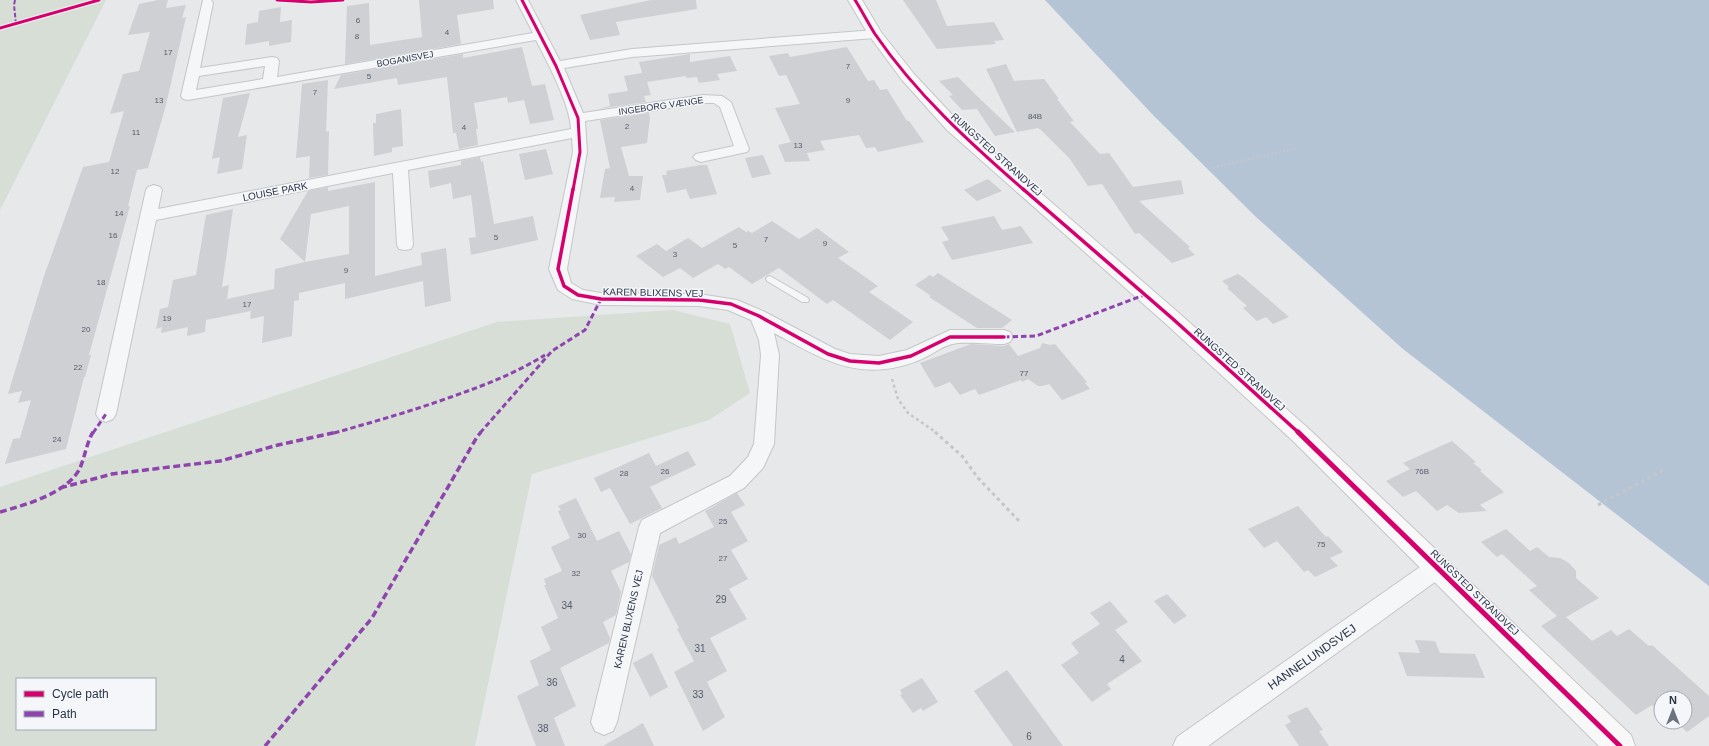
<svg xmlns="http://www.w3.org/2000/svg" width="1709" height="746" font-family="Helvetica,sans-serif">
	<style>
		.green { fill: #d6ded6; fill-rule: evenodd }
		.water { fill: #b4c4d5 }
		.building { fill: #ced0d3; fill-rule: evenodd }
		.lines { fill: none; stroke-linecap: round; stroke-linejoin: round }
		.service-casing { stroke: #c4c6c8; stroke-width: 2 }
		.minor-casing { stroke: #c4c6c8; stroke-width: 2 }
		.secondary-casing { stroke: #c4c6c8; stroke-width: 2 }
		.path-far2 { stroke: #c5c6ca; stroke-width: 2; stroke-dasharray: 2 2; stroke-linecap: butt }
		.path-far1 { stroke: #c5c6ca; stroke-width: 2.5; stroke-dasharray: 3 3; stroke-linecap: butt }
		.path { stroke: #c5c6ca; stroke-width: 3; stroke-dasharray: 3.5 3.5; stroke-linecap: butt }
		.service { fill: #f5f6f7; fill-rule: evenodd }
		.minor { fill: #f5f6f7; fill-rule: evenodd }
		.secondary { fill: #f8f8f8; fill-rule: evenodd }
		.quiet-far2 { stroke: #8e44ad; stroke-width: 2; stroke-dasharray: 4.5 2; stroke-linecap: butt }
		.quiet-far1 { stroke: #8e44ad; stroke-width: 3; stroke-dasharray: 5.5 3; stroke-linecap: butt }
		.quiet { stroke: #8e44ad; stroke-width: 3.5; stroke-dasharray: 7 3.5; stroke-linecap: butt }
		.cycleway-far2-casing { stroke: #f4f6f9; stroke-width: 5 }
		.cycleway-far1-casing { stroke: #f4f6f9; stroke-width: 6 }
		.cycleway-casing { stroke: #f4f6f9; stroke-width: 8 }
		.cycleway-far2 { stroke: #d6006c; stroke-width: 3 }
		.cycleway-far1 { stroke: #d6006c; stroke-width: 3.5 }
		.cycleway { stroke: #d6006c; stroke-width: 5 }
		.labels { text-anchor: middle; stroke-width: 3; stroke-linejoin: round; paint-order: stroke }
		.number-label { font-size: 8px; fill: #545c69 }
		.far-street-label { font-size: 9px; fill: #2b3445; stroke: #f4f6f9 }
		.street-label { font-size: 10px; fill: #2b3445; stroke: #f4f6f9 }
		.near-number-label { font-size: 10px; fill: #545c69 }
		.near-street-label { font-size: 12px; fill: #2b3445; stroke: #f4f6f9 }
	</style>
	<rect width="100%" height="100%" fill="#e6e8ea"/>
	<!-- green -->
	<path class="green" d="M0 0H106L0 210Z
		M673 310 730 324 750 393 709 420 532 474 475 746H0V487L497 322ZM17 679H155V729H17Z"/>
	<!-- water -->
	<path class="water" d="M1045 0H1709V586L1403 349 1256 217 1153 115Z"/>
	<!-- building -->
	<path class="building" d="M158 0H168L166 8 186 5 182 18 186 17 166 105 148 168 137 170 128 206H130L89 355H91L85 377H84L66 449 5 464 13 439 20 438 31 400 18 403 22 391 8 394 43 279 83 167 109 162 124 111 110 114 123 74 139 71 150 32 128 35 139 4Z
		M419 0H493L494 9 457 15 461 44 345 64 347 6 369 3 370 45 422 37Z
		M651 0H696L697 9 616 22 620 35 590 40 580 15Z
		M903 0H936L947 26 994 22 1004 40 994 41 996 44 937 49Z
		M281 7 280 22 292 20 291 42 269 46V41L245 45 247 24 258 22 259 11Z
		M522 47 532 86 545 84 554 120 530 124 524 100 508 103 507 97 474 103 478 129H476L478 145 459 149 456 133H453L447 77 398 85 397 78 334 89 341 75 463 54V58Z
		M847 47 868 81 874 80 880 90 887 89 907 121H909L924 142 878 152 875 147 866 148 859 135 820 141 825 150 807 153 810 161 785 162 778 145 791 142 775 108 800 104 786 75 779 76 769 56 788 53 790 57Z
		M690 54V62L730 56 737 71 717 74 720 80 699 83 697 77 686 78V76L647 82 651 95 644 96 646 102 598 109 610 106 608 94 628 91 624 76 642 73 639 62Z
		M1006 64 1014 81 1044 79 1059 99H1057L1074 121 1070 122 1100 154 1109 153 1133 187 1181 180 1184 194 1139 201 1190 247 1188 248 1195 255 1172 263 1139 233 1135 234 1102 184 1088 186 1070 159 1041 130 1038 128 1017 132 986 69Z
		M958 77 977 96 1015 132 995 136 977 109 962 110 949 96 953 95 939 81Z
		M328 80 326 132 329 131 328 175 309 178 310 156 296 158 302 84Z
		M250 93 238 137 247 135 242 169 217 174 220 157 212 159 223 98Z
		M401 109 403 146 392 148V152L374 156 373 123H376V114Z
		M649 113 650 118 647 143 621 147 629 176H643L640 200 614 202 615 197 600 198 605 169 610 168 600 120Z
		M546 149 553 174 525 180 519 154Z
		M763 155 771 174 752 178 745 158Z
		M480 157 481 162 483 161 494 224 533 216 538 240 471 255 469 238 476 237 471 195 453 199 451 183 430 188 428 171 461 165V161Z
		M701 165H707L717 194 690 199 686 189 667 193 662 175H667L666 171Z
		M988 179 1002 191 977 201 964 190Z
		M375 182V276L422 265 421 253 446 248 451 301 425 307 423 281 345 299V283L299 293V300L294 301 292 336 262 343 264 316 250 319 251 311 206 320 205 332 187 336 188 327 161 333 162 327 156 329 160 309 168 307 173 280 196 275 206 215 233 209 222 287 229 285 227 299 274 289 275 269 305 262 280 239 308 191 328 187V191ZM349 206V254L305 262 311 214Z
		M994 216 1002 230 1021 226 1033 243 952 260 942 242 949 240 941 227Z
		M772 221 799 239 817 228 849 252 838 258 878 286 869 292 913 322 890 340 833 300 827 304 779 268 752 284 729 267 725 269 718 264 693 278 680 268 663 277 636 256 657 244 666 251 688 238 702 248 739 227 746 232 748 231 752 233Z
		M938 273 1012 320 1002 328H977L929 297 931 296 915 285 930 275 933 277Z
		M1238 274 1244 278 1289 317 1273 324 1266 317 1257 321 1243 308 1247 306 1227 288 1229 287 1222 281Z
		M1042 343 1051 345 1055 344 1087 382 1085 383 1090 389 1062 400 1049 384 1042 386H1038L1028 379 1022 382 1021 380 979 395 975 389 960 395 950 382 935 388 920 363 971 344 1004 346 1009 344 1018 356 1040 348Z
		M1452 441 1476 462 1473 463 1482 470 1480 471 1504 492 1480 505 1487 511 1459 513 1447 505 1437 511 1416 491 1403 497 1386 481 1410 469 1403 463Z
		M688 451 696 465 650 487 662 508 630 524 610 488 601 492 594 478 649 453 656 466Z
		M737 493 745 505 731 512 748 541 731 550 748 579 729 589 747 619 710 638 727 671 707 682 725 717 703 731 674 672 694 661 677 629 679 628 652 576 659 545 676 537 679 544 714 527 705 511Z
		M576 498 597 541 619 531 631 554 629 562 611 571 621 592 616 615 603 622 610 638 609 643 560 668 576 706 554 718 565 746H536L517 696 539 685 530 661 551 650 541 627 558 618 544 585H546L544 579 562 571 551 547 570 538 558 511 561 510 558 506Z
		M1298 506 1326 537 1328 536 1343 552 1330 558 1338 566 1315 577 1308 570 1304 572 1277 541 1264 548 1248 529Z
		M1506 529 1530 551 1537 547 1549 557 1560 558 1569 563 1576 571V578L1599 598 1566 617 1592 641 1611 630 1617 636 1629 629 1649 646 1652 645 1709 696V716L1687 732 1676 722H1685V698H1661V713L1652 705 1636 715 1541 626 1557 616 1529 590 1537 586 1502 554 1497 557 1481 542Z
		M1167 594 1187 616 1174 624 1154 601Z
		M1110 601 1128 622 1115 630 1142 661 1107 684 1111 689 1092 702 1061 665 1079 653 1071 643 1100 624 1090 613Z
		M1415 640 1435 641 1440 653 1475 654 1485 678 1407 676 1398 652 1420 653Z
		M652 653 668 687 650 697 633 663Z
		M1007 670 1063 746H1013L974 691Z
		M922 678 938 702 923 711 921 708 913 713 900 695 902 694 900 690Z
		M1307 707 1323 730 1319 731 1329 746H1299L1285 725 1291 722 1287 716Z
		M643 723 654 746H603Z"/>
	<g class="lines">
		<defs>
			<path id="service" d="M770 276 808 298 809 300 808 302H802L767 281 766 279 767 277Z"/>
			<path id="minor" d="M203 0H211L213 3 200 68 272 57 277 58 279 61 277 77 533 33 516 0H528L560 61 632 49 875 30 880 31 881 34 880 37 875 38 632 57 564 68 583 113 703 95 722 96 731 102 749 149 747 152 742 153 701 162 696 160 693 157 696 154 734 146 720 107 714 103H703L585 121 587 152 567 269 571 283 583 290 601 293 699 294 737 300 765 312 835 349 850 354 879 356 907 350 950 330H1004L1010 332 1013 337 1010 342 1004 344C992 344 963 341 952 344 940 347 929 357 917 361 859 383 824 360 774 333L779 355 774 444 763 468 744 488 660 533 617 722 613 731 604 735 595 731 591 722 639 527 642 520 730 476 748 457 754 444 761 355 759 340 751 320 728 310 699 306 601 305 572 299 558 290 549 269 573 152 572 138 408 170 413 245 411 249 405 250 399 249 397 245 393 173 156 220 116 414 113 419 106 422 99 419 96 414 146 190 148 187 154 185 160 187 162 190 158 209 571 129C570 104 548 64 536 40L188 100 183 99 181 96ZM265 66 263 79 196 90 199 76Z
				M1438 557 1446 560 1449 567 1446 574 1208 746H1173L1177 737 1430 560Z"/>
			<path id="secondary" d="M848 0H862L881 32 914 74 959 122 1180 314 1309 429 1631 735 1635 746H1599L1293 441 1166 324 947 130 902 80 868 34Z"/>
		</defs>
		<!-- service casing -->
		<use href="#service" class="service-casing"/>
		<!-- minor casing -->
		<use href="#minor" class="minor-casing"/>
		<!-- secondary casing -->
		<use href="#secondary" class="secondary-casing"/>
		<!-- path-far2 -->
		<path class="path-far2" d="M1213 168 1296 148"/>
		<!-- path-far1 -->
		<path class="path-far1" d="M892 379 898 399 908 413 937 433"/>
		<!-- path -->
		<path class="path" d="M935 432 962 456 978 478 1020 522
			M1598 505 1665 469"/>
		<!-- service -->
		<use href="#service" class="service"/>
		<!-- minor -->
		<use href="#minor" class="minor"/>
		<!-- secondary -->
		<use href="#secondary" class="secondary"/>
		<!-- quiet-far2 -->
		<path class="quiet-far2" d="M15 0 14 5 16 24"/>
		<!-- quiet-far1 -->
		<path class="quiet-far1" d="M1004 337 1036 336 1144 295
			M93 433 106 414
			M334 433C373 422 412 411 451 397 485 385 514 374 545 355
			M480 433 552 351 585 330 601 299"/>
		<!-- quiet -->
		<path class="quiet" d="M60 488 112 474 220 461 278 445 337 432
			M0 512C25 505 65 494 79 470 85 458 86 444 93 432
			M265 746 372 618 477 437 481 432"/>
		<defs>
			<path id="cycleway-far2" d="M277 0 311 2 343 0
				M522 0 556 66 578 118 580 152 573 190
				M855 0C862 11 868 23 875 34 916 94 970 143 1024 190
				M0 28 99 0"/>
			<path id="cycleway-far1" d="M573 189 558 269 564 286 578 295 601 299 699 300 731 304 759 316 828 354 850 361 879 363 911 356 950 337H1004
				M1023 189 1173 319 1299 433"/>
			<path id="cycleway" d="M1298 432 1620 746"/>
		</defs>
		<!-- cycleway-far2 casing -->
		<use href="#cycleway-far2" class="cycleway-far2-casing"/>
		<!-- cycleway-far1 casing -->
		<use href="#cycleway-far1" class="cycleway-far1-casing"/>
		<!-- cycleway casing -->
		<use href="#cycleway" class="cycleway-casing"/>
		<!-- cycleway-far2 -->
		<use href="#cycleway-far2" class="cycleway-far2"/>
		<!-- cycleway-far1 -->
		<use href="#cycleway-far1" class="cycleway-far1"/>
		<!-- cycleway -->
		<use href="#cycleway" class="cycleway"/>
	</g>
	<g class="labels">
		<!-- number labels -->
		<g class="number-label">
			<text x="358" y="23">6</text>
			<text x="447" y="35">4</text>
			<text x="357" y="39">8</text>
			<text x="168" y="55">17</text>
			<text x="848" y="69">7</text>
			<text x="369" y="79">5</text>
			<text x="315" y="95">7</text>
			<text x="159" y="103">13</text>
			<text x="848" y="103">9</text>
			<text x="1035" y="119">84B</text>
			<text x="627" y="129">2</text>
			<text x="464" y="130">4</text>
			<text x="136" y="135">11</text>
			<text x="798" y="148">13</text>
			<text x="115" y="174">12</text>
			<text x="632" y="191">4</text>
			<text x="119" y="216">14</text>
			<text x="113" y="238">16</text>
			<text x="496" y="240">5</text>
			<text x="766" y="242">7</text>
			<text x="825" y="246">9</text>
			<text x="735" y="248">5</text>
			<text x="675" y="257">3</text>
			<text x="346" y="273">9</text>
			<text x="101" y="285">18</text>
			<text x="247" y="307">17</text>
			<text x="167" y="321">19</text>
			<text x="86" y="332">20</text>
			<text x="78" y="370">22</text>
			<text x="1024" y="376">77</text>
			<text x="57" y="442">24</text>
			<text x="665" y="474">26</text>
			<text x="1422" y="474">76B</text>
			<text x="624" y="476">28</text>
			<text x="723" y="524">25</text>
			<text x="582" y="538">30</text>
			<text x="1321" y="547">75</text>
			<text x="723" y="561">27</text>
			<text x="576" y="576">32</text>
		</g>
		<!-- far-street labels -->
		<g class="far-street-label">
			<text transform="translate(405 59) rotate(-10)" y="3">BOGANISVEJ</text>
			<text transform="translate(661 106) rotate(-8)" y="3">INGEBORG VÆNGE</text>
		</g>
		<!-- street labels -->
		<g class="street-label">
			<text transform="translate(997 154) rotate(42)" y="4">RUNGSTED STRANDVEJ</text>
			<text transform="translate(275 191) rotate(-11)" y="4">LOUISE PARK</text>
			<text transform="translate(653 292) rotate(1)" y="4">KAREN BLIXENS VEJ</text>
			<text transform="translate(1240 369) rotate(42)" y="4">RUNGSTED STRANDVEJ</text>
			<text transform="translate(1475 592) rotate(44)" y="4">RUNGSTED STRANDVEJ</text>
			<text transform="translate(628 619) rotate(-77)" y="4">KAREN BLIXENS VEJ</text>
		</g>
		<!-- near-number labels -->
		<g class="near-number-label">
			<text x="721" y="603">29</text>
			<text x="567" y="609">34</text>
			<text x="700" y="652">31</text>
			<text x="1122" y="663">4</text>
			<text x="552" y="686">36</text>
			<text x="698" y="698">33</text>
			<text x="543" y="732">38</text>
			<text x="1029" y="740">6</text>
		</g>
		<!-- near-street labels -->
		<g class="near-street-label">
			<text transform="translate(1312 657) rotate(-35)" y="4">HANNELUNDSVEJ</text>
		</g>
	</g>
	<!-- legend -->
	<rect x="16" y="678" width="140" height="52" fill="#f4f6f9" stroke="#a4a8b1"/>
	<rect x="24" y="691" width="20" height="6" fill="#d6006c" stroke="#a4a8b1"/>
	<text x="52" y="698" font-size="12" fill="#2b3445">Cycle path</text>
	<rect x="24" y="711" width="20" height="6" fill="#8e44ad" stroke="#a4a8b1"/>
	<text x="52" y="718" font-size="12" fill="#2b3445">Path</text>
	<!-- north arrow -->
	<g transform="translate(1673 710)"><circle r="19" fill="#f4f6f9" stroke="#a4a8b1"/>
	<path d="M0-3L7 15L0 10L-7 15Z" fill="#6c737f"/>
	<text y="-6" font-size="11" font-weight="bold" text-anchor="middle" fill="#2b3445">N</text>
	</g>
</svg>
